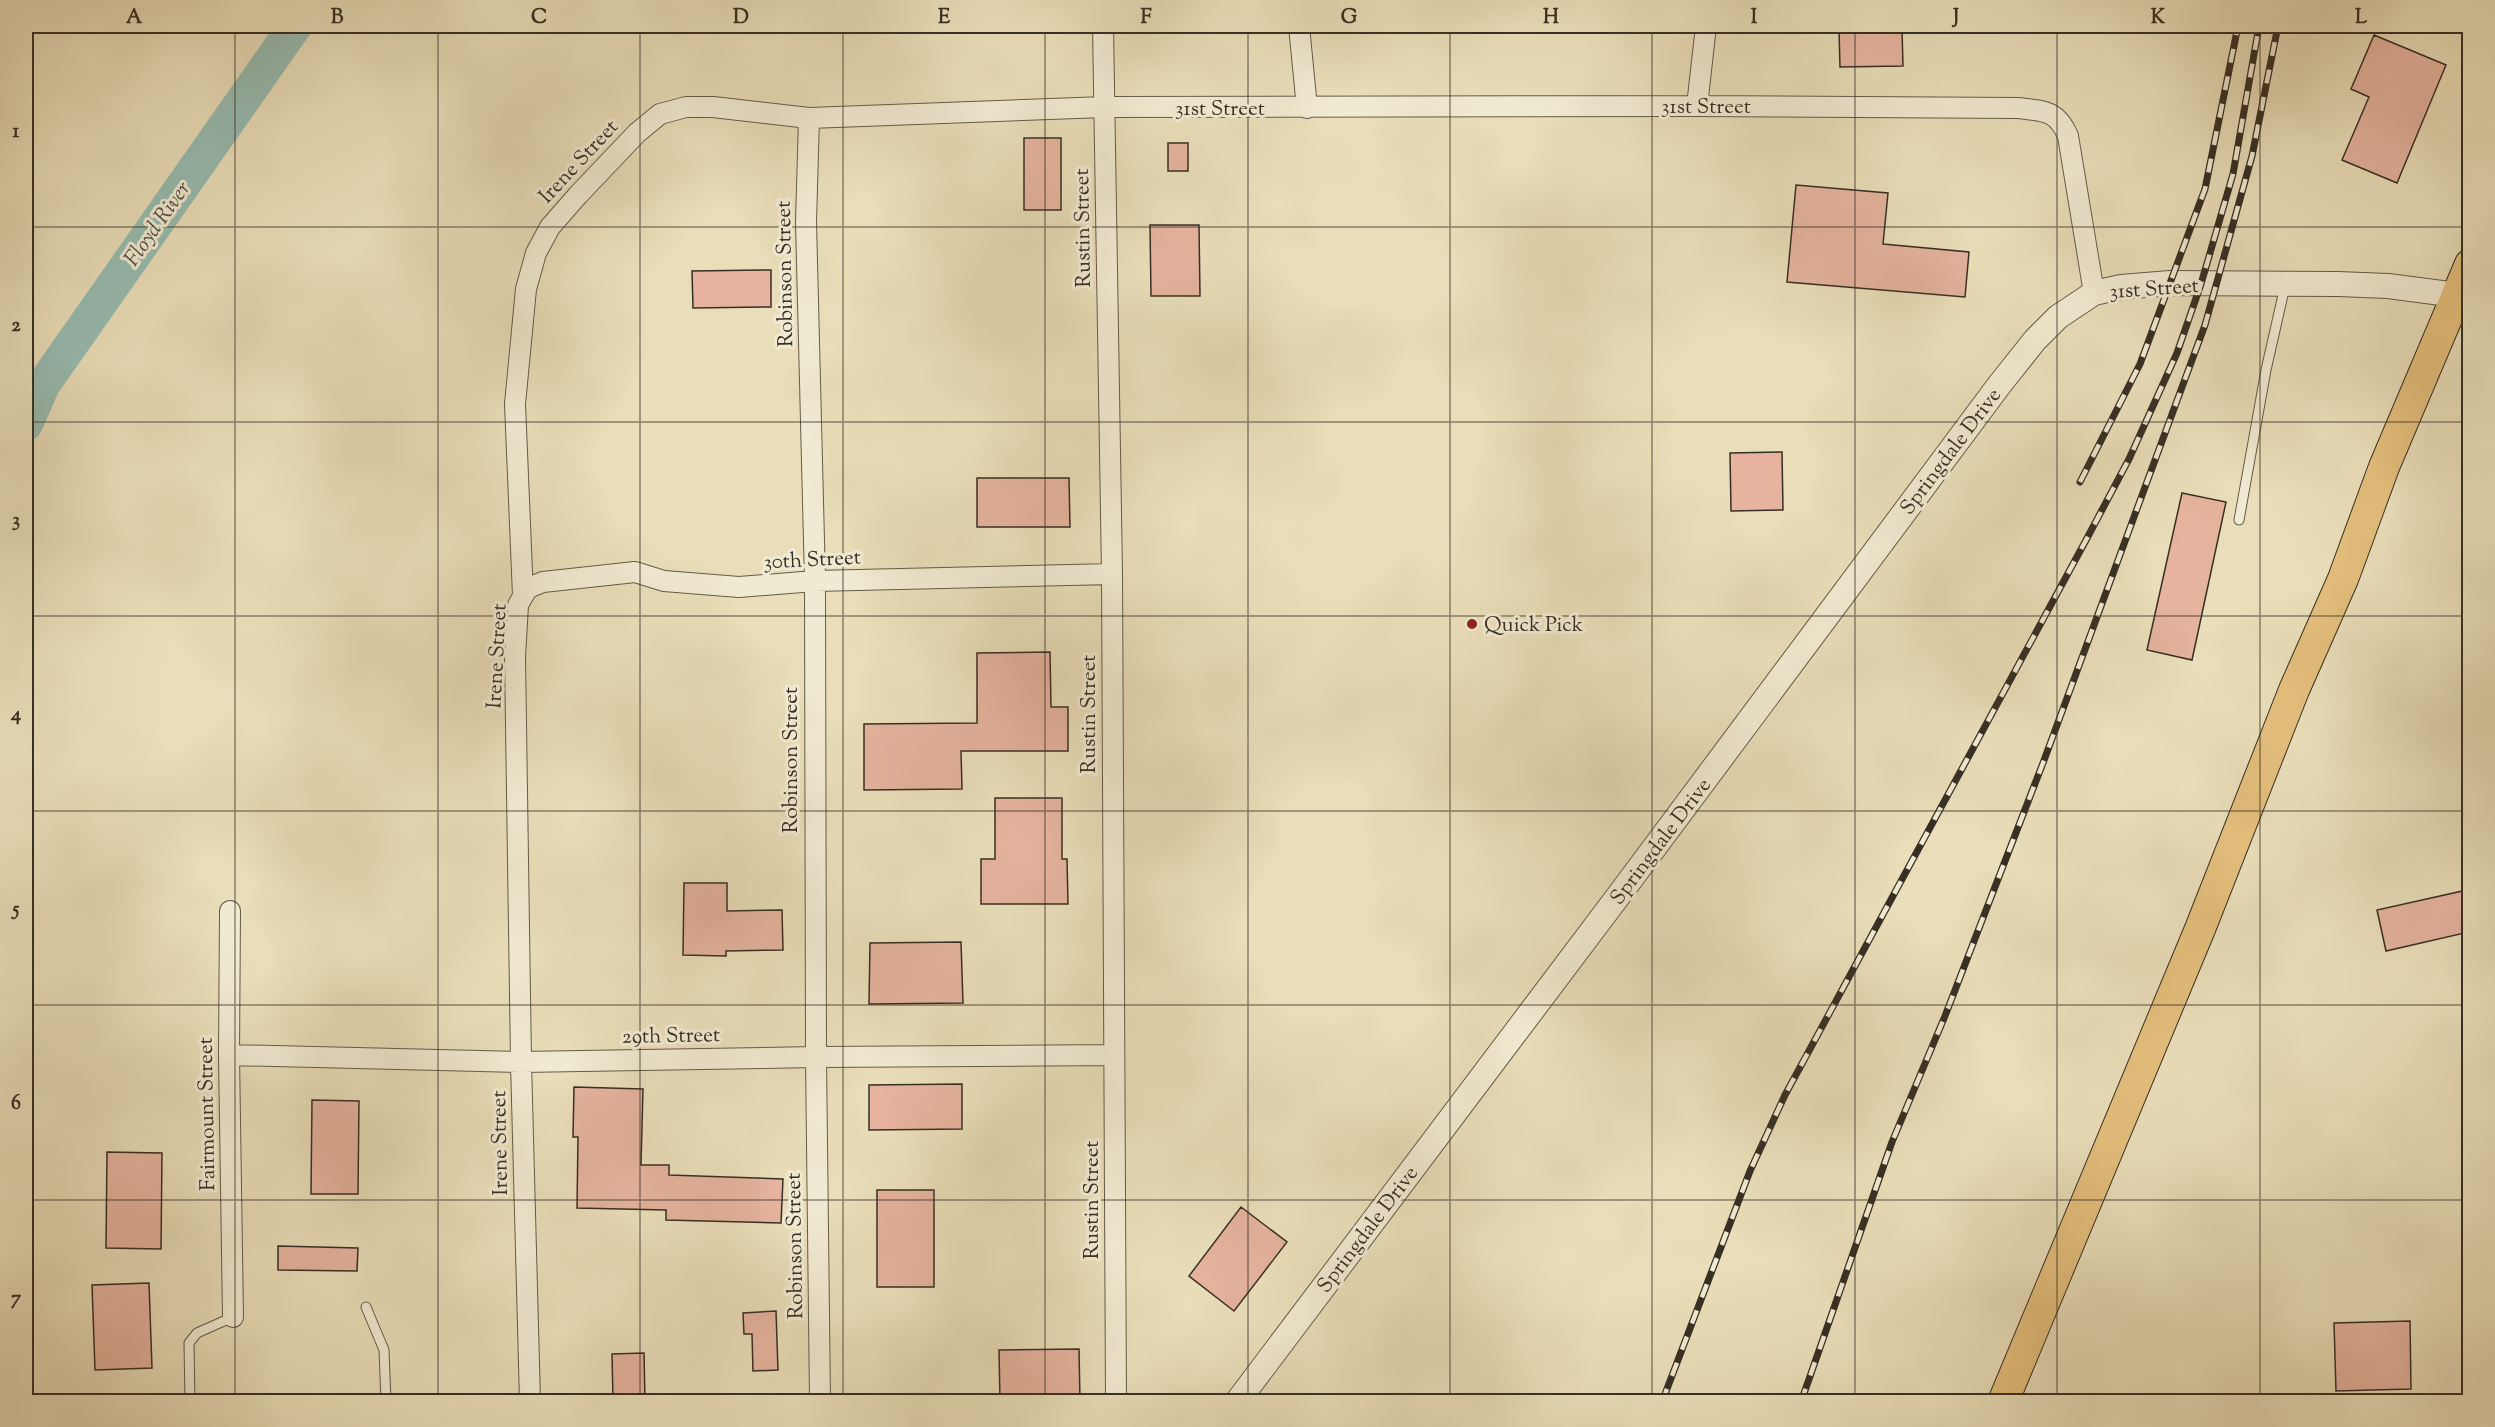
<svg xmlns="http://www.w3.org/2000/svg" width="2495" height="1427" font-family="'Sorts Mill Goudy',serif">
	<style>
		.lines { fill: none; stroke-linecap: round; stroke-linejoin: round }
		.river { stroke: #97bcb1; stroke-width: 34 }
		.building { fill: #e5b39e; stroke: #372f24; stroke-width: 1.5 }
		.service-casing { stroke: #645b49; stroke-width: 11 }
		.minor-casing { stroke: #645b49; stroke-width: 22 }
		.tertiary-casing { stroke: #645b49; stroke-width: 26 }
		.primary-casing { stroke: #372f24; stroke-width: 32 }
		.service { stroke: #f1ead2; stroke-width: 9 }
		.minor { stroke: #f1ead2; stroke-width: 20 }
		.tertiary { stroke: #f1ead2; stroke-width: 24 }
		.primary { stroke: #e4bf7c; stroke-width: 30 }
		.rail-casing { stroke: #372f24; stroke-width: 7 }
		.rail { stroke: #f1ead2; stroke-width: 4.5; stroke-dasharray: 14; stroke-linecap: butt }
		.grid { fill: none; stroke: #372f24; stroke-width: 1.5; stroke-opacity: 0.55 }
		.poi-dot { fill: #8f2418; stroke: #f1ead2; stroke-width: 2 }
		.labels { text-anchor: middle; stroke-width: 6; stroke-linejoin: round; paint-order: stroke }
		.street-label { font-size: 21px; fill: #372f24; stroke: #f1ead2 }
		.poi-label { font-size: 21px; fill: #372f24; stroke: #f1ead2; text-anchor: start }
		.water-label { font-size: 22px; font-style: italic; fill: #4f5247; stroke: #f1ead2 }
		.neatline { fill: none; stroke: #372f24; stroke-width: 2 }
		.grid-label { font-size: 20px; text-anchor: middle; font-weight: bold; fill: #372f24 }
	</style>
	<rect width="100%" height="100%" fill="#e9deb9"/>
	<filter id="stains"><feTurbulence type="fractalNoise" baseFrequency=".00333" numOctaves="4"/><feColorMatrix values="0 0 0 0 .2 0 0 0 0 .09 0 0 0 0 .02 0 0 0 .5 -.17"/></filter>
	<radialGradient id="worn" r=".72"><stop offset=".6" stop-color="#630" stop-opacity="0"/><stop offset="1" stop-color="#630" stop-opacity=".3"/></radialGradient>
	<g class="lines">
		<!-- river -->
		<path class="river" d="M26 424 43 385 295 26"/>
	</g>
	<!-- building -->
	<path class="building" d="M1902 29 1903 66 1840 67 1839 30Z
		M2374 35 2446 65 2397 183 2342 160 2369 97 2351 89Z
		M1024 138H1061V210H1024Z
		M1168 143H1188V171H1168Z
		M1796 185 1888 193 1883 244 1969 252 1965 297 1787 282Z
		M1150 225H1199L1200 296H1151Z
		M771 270V307L693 308 692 271Z
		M1782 452 1783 510 1731 511 1730 453Z
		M977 478H1069L1070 527H977Z
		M2182 493 2226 502 2192 660 2147 650Z
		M1050 652 1051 707H1068V751H961L962 789 864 790V724L977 723V653Z
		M995 798H1062V859H1067L1068 904H981V859H995Z
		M684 883H727V911L782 910 783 950 726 951V956L683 955Z
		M2467 890 2469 902V932L2386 951 2377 910Z
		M961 942 963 1003 869 1004 870 943Z
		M962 1084V1129L869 1130V1085Z
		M574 1087 643 1089 641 1165H669V1175L783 1179 781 1223 666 1220V1210L577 1208 578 1137H573Z
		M312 1100 359 1101 358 1194H311Z
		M107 1152 162 1153 161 1249 106 1248Z
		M877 1190H934V1287H877Z
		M1241 1207 1287 1242 1234 1311 1189 1276Z
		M278 1246 358 1248 357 1271 278 1270Z
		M149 1283 152 1368 95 1370 92 1285Z
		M776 1311 778 1370 753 1371 752 1334H744L743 1313Z
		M2410 1321 2411 1389 2336 1391 2334 1323Z
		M1079 1349 1080 1401H1000L999 1350Z
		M644 1353 645 1401H613L612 1354Z"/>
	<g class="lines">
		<defs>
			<path id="service" d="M2239 520 2266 370 2285 286
				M366 1307 384 1350 386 1402
				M190 1402 189 1343 197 1333 233 1317"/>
			<path id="minor" d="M1103 26 1112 574 1116 1402
				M1299 26 1307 108
				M1697 106 1706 26
				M809 118 806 222 815 581 816 1057 820 1402
				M523 596 528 588 543 582 635 572 664 581 739 587 815 581 1112 574
				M230 911 229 1055 233 1317
				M229 1055 521 1062 816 1057 1114 1055
				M530 1402 521 1062 515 657 518 605 523 596 515 404 526 289 536 253 550 227 578 195 637 133 660 114 686 107H713L809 118 1105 107 1697 106 2018 108C2044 111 2057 110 2068 136L2094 293"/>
			<path id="tertiary" d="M1237 1402 1619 895 2000 384 2035 340 2058 317 2094 293 2121 287 2170 283 2338 284 2388 286 2457 295"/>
			<path id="primary" d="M2003 1402 2200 929 2294 690 2343 579 2384 467 2470 264"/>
		</defs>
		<!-- service casing -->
		<use href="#service" class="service-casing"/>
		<!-- minor casing -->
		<use href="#minor" class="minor-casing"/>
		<!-- tertiary casing -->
		<use href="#tertiary" class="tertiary-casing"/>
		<!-- primary casing -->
		<use href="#primary" class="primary-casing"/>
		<!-- service -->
		<use href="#service" class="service"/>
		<!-- minor -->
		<use href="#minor" class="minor"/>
		<!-- tertiary -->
		<use href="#tertiary" class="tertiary"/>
		<!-- primary -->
		<use href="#primary" class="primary"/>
		<defs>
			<path id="rail" d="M2080 482 2140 364 2205 189 2238 26
				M1662 1402 1750 1171 1785 1095 2085 542 2129 459 2177 353 2201 284 2233 174 2259 26
				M1801 1402 1892 1142 1945 1016 2043 763 2205 325 2252 156 2278 26"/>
		</defs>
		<!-- rail casing -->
		<use href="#rail" class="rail-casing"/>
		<!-- rail -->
		<use href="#rail" class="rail"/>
	</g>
	<!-- grid -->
	<path class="grid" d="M235 26V1402M438 26V1402M640 26V1402M843 26V1402M1045 26V1402M1248 26V1402M1450 26V1402M1652 26V1402M1855 26V1402M2057 26V1402M2260 26V1402M26 227H2470M26 422H2470M26 616H2470M26 811H2470M26 1005H2470M26 1200H2470"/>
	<!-- markers -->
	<circle class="poi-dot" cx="1472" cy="624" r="6"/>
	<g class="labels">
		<!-- street labels -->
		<g class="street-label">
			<text x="1706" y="113">31st Street</text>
			<text x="1220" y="115">31st Street</text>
			<text transform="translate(578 161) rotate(-47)" y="7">Irene Street</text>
			<text transform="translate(1082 228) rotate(-91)" y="7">Rustin Street</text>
			<text transform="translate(784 274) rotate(-91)" y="7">Robinson Street</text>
			<text transform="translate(2154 288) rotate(-4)" y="7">31st Street</text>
			<text transform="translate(1950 451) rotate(-53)" y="7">Springdale Drive</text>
			<text transform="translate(812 559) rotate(-3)" y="7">30th Street</text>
			<text transform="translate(496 656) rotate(-87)" y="7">Irene Street</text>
			<text transform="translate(1088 714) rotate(-90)" y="7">Rustin Street</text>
			<text transform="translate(790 760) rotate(-90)" y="7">Robinson Street</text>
			<text transform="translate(1660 841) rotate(-53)" y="7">Springdale Drive</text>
			<text transform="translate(671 1035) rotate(-1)" y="7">29th Street</text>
			<text transform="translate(206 1114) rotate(-91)" y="7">Fairmount Street</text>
			<text transform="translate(499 1143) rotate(-91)" y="7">Irene Street</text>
			<text transform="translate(1091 1200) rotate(-90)" y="7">Rustin Street</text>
			<text transform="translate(1367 1229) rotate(-53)" y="7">Springdale Drive</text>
			<text transform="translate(794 1246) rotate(-91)" y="7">Robinson Street</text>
		</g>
		<!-- poi labels -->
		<g class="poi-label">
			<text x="1484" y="631">Quick Pick</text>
		</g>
		<!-- water labels -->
		<g class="water-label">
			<text transform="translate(156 223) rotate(-55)" y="8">Floyd River</text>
		</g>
	</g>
	<!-- margin -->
	<rect width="2495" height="1427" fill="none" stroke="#e9deb9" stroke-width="66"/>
	<rect x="33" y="33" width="2429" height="1361" class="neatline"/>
	<g class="grid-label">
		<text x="134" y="23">A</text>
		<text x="337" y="23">B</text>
		<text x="539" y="23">C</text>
		<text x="741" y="23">D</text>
		<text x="944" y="23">E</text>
		<text x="1146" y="23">F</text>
		<text x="1349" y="23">G</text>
		<text x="1551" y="23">H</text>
		<text x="1754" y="23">I</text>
		<text x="1956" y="23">J</text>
		<text x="2158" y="23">K</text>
		<text x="2361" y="23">L</text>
		<text x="16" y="137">1</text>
		<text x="16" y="331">2</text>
		<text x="16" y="526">3</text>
		<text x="16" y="720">4</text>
		<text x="16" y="915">5</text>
		<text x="16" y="1109">6</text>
		<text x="16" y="1304">7</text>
	</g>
	<rect width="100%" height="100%" filter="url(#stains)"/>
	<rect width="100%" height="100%" fill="url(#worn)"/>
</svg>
